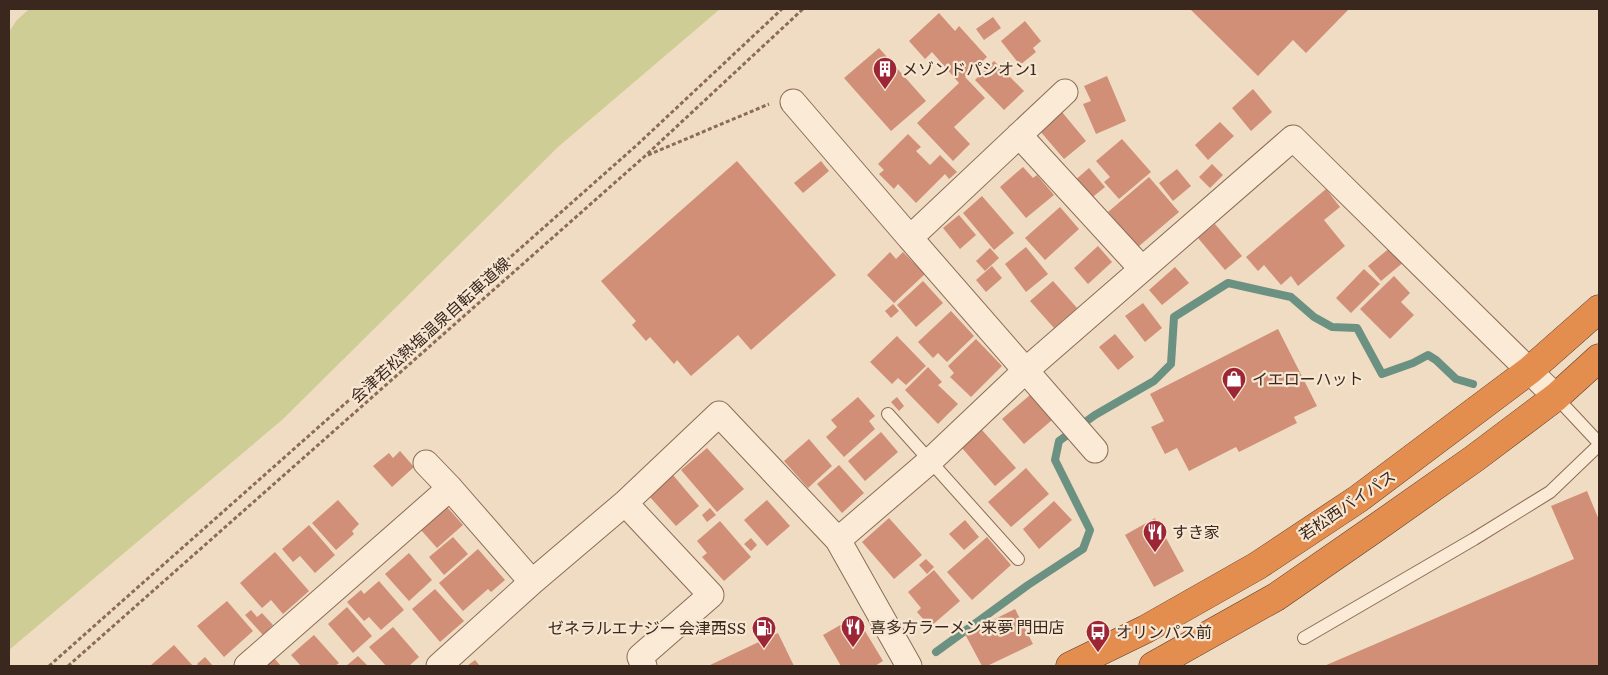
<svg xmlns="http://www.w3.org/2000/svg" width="1608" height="675" font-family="Literata,'Noto Sans JP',serif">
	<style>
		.green { fill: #cecd95 }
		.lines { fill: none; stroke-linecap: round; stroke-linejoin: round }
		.stream { stroke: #6b9182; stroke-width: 8 }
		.building { fill: #d08f76 }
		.lane-casing { stroke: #8b6c58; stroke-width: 14 }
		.street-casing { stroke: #8b6c58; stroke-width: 27 }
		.highway-casing { stroke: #583b2d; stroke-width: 29 }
		.path { stroke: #8b6c58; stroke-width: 3; stroke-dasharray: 4 2.5; stroke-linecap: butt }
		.lane { stroke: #faead6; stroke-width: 12 }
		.street { stroke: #faead6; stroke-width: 25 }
		.highway { stroke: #e38e4f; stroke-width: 28 }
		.labels { text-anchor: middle; stroke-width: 4.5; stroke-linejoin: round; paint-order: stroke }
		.poi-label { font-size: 16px; fill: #3a271d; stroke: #f7e7d2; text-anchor: start }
		.street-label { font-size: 16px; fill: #3a271d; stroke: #f7e7d2 }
	</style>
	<rect width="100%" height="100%" fill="#f0dcc2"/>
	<!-- green -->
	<path class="green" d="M29 9H720L558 147 282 420 9 650V32L16 21Z"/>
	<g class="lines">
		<!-- stream -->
		<path class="stream" d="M936 652 1028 585 1083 549 1090 530 1055 460 1059 441 1095 415 1154 381 1171 364 1174 317 1228 283 1291 297 1314 317 1332 327 1357 328 1382 374 1413 363 1428 355 1436 360 1456 379 1473 384"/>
	</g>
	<!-- building -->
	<path class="building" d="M1190 9H1349L1306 53 1293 40 1258 76Z
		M939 13 955 31 959 26 987 57 965 77 985 98 954 127 970 144 953 161 917 123 959 83 932 52 925 59 909 41Z
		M993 17 1001 28 984 40 976 29Z
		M1025 21 1041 41 1033 48 1036 52 1020 65 1001 41Z
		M879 48 926 101 891 131 844 78Z
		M994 61 1024 91 1004 110 975 80Z
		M1107 76 1126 121 1096 134 1083 104 1091 101 1084 86Z
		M1253 89 1272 112 1251 131 1232 108Z
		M1062 112 1086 141 1064 159 1040 131Z
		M1220 122 1234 136 1208 160 1195 145Z
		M908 134 921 147 916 151 930 165 940 155 957 172 949 179 945 174 916 203 898 184 894 189 879 174 884 170 878 164Z
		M1122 139 1151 172 1119 199 1104 182 1110 177 1096 161Z
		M737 161 836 275 751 350 738 335 691 376 677 360 674 364 650 337 646 341 632 325 636 321 601 281Z
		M821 161 829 171 803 193 794 183Z
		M1212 164 1223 175 1210 188 1199 177Z
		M1023 167 1033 178 1037 175 1054 195 1026 218 1000 187Z
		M1089 168 1105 187 1089 200 1073 182Z
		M1177 169 1191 186 1173 201 1159 183Z
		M1149 177 1179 212 1138 247 1108 212Z
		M1326 189 1340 207 1324 220 1345 246 1298 286 1291 276 1281 285 1264 265 1258 271 1246 257Z
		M982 196 1014 233 994 250 963 213Z
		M1060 207 1079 229 1045 260 1025 238Z
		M959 215 976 235 960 249 943 228Z
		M1215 224 1242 256 1225 270 1198 238Z
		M1098 246 1112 262 1088 284 1074 268Z
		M1392 246 1405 261 1381 281 1368 266Z
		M1026 247 1048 274 1026 292 1005 264Z
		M990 248 999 258 985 271 976 261Z
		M890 252 896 259 903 252 925 274 894 303 867 275Z
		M992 266 1002 278 986 292 976 280Z
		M1175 267 1189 283 1162 305 1149 290Z
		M1364 269 1380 284 1351 313 1336 298Z
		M1394 276 1410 293 1401 302 1414 315 1390 339 1360 309Z
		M923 281 943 303 916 327 897 305Z
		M1053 281 1077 308 1054 328 1030 301Z
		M1143 303 1162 328 1145 342 1125 316Z
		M893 304 899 311 891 318 885 311Z
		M951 311 974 336 947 362 938 353 933 358 918 342Z
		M1278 329 1317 406 1294 417 1297 423 1239 452 1236 447 1189 471 1177 448 1165 454 1151 427 1164 421 1150 394Z
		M1115 334 1134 357 1118 370 1099 347Z
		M897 336 926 366 906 385 898 378 892 384 870 362Z
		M976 339 1002 366 971 397 950 377 954 373 948 366Z
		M928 367 942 382 938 385 958 404 938 424 905 390Z
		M1030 395 1052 420 1024 444 1002 419Z
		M858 397 875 416 869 421 875 429 844 457 826 437 837 427 831 420Z
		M897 397 904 406 899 411 891 402Z
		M982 430 1016 468 995 486 962 448Z
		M881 432 898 452 865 481 848 461Z
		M809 439 832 466 808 488 784 461Z
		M707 448 744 489 717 512 681 470Z
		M400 451 414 467 392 487 373 466 389 453 393 458Z
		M839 465 864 493 842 513 817 484Z
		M1026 468 1049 494 1011 527 988 502Z
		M673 475 699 506 676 526 649 496Z
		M1587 491 1599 520V666H1324L1574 559 1551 506Z
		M338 500 359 524 352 531 354 534 336 550 312 523Z
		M767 500 790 526 767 546 744 520Z
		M1054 501 1072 520 1039 549 1023 529Z
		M447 507 463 525 437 548 421 530Z
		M710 508 716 515 707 522 702 515Z
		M889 518 922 555 894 579 862 542Z
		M1155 518 1184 571 1154 587 1125 535Z
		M965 520 979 537 964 550 949 534Z
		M720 521 751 557 724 581 702 557 707 553 697 541Z
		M309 525 335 555 315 573 300 556 293 562 282 549Z
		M453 537 468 554 444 575 429 557Z
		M987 537 1011 565 972 600 947 572Z
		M751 538 757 545 751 551 744 544Z
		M478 549 505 580 491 592 488 589 463 611 439 583Z
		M275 552 309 591 283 614 271 600 262 608 240 583Z
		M409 553 432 580 409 601 385 574Z
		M926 559 934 567 927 574 919 565Z
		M934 570 960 601 930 627 917 612 921 608 908 592Z
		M379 581 404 610 381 630 369 617 364 621 347 602 361 590 364 594Z
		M435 589 464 621 440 642 412 609Z
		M227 601 253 631 224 657 197 626Z
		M347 607 372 636 353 653 328 624Z
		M1015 609 1033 644 987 666H982L965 634Z
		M251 610 257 617 262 613 273 625 263 635 245 615Z
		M856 616 883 661 875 666H841L823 635Z
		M393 627 419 657 409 666H386L369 647Z
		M778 633 794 666H708Z
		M314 635 339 663 335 666H301L291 655Z
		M174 645 193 666H150Z
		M358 656 368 666H346Z
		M205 657 213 666H199L197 664Z
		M274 658 281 666H264Z
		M475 660 480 666H467Z"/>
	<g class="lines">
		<defs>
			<path id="lane" d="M1556 397 1599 443
				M888 414 1018 559
				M1304 638 1474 539 1550 492 1599 445"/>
			<path id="street" d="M1065 92 910 238 1095 450
				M793 102 910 238
				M1019 135 1142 269
				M426 463 450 488 532 582
				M625 503 711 595 640 657 644 666
				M838 540 930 461 1025 371 1293 138 1556 397
				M247 666 450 488
				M439 666 532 582 625 503 719 414 838 540 909 666"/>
			<path id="highway" d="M1070 666 1146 629 1257 566 1358 499 1530 370 1599 309
				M1153 666 1276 597 1377 527 1475 458 1556 397 1599 358"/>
		</defs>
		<!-- lane casing -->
		<use href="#lane" class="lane-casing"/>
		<!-- street casing -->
		<use href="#street" class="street-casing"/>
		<!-- highway casing -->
		<use href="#highway" class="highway-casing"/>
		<!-- path -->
		<path class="path" d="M648 155 769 104
			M49 666 638 144 782 9
			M68 666 645 156 803 9"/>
		<!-- lane -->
		<use href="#lane" class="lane"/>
		<!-- street -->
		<use href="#street" class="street"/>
		<!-- highway -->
		<use href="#highway" class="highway"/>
	</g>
	<!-- icons -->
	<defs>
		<symbol id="building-pin" viewBox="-11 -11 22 30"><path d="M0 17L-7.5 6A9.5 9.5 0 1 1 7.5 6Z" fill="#9c2636" stroke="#f7e7d2"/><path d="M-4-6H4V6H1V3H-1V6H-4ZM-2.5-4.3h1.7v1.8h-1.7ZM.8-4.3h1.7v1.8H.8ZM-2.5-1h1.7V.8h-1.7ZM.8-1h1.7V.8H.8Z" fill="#fff"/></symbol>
		<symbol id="shop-pin" viewBox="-11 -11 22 30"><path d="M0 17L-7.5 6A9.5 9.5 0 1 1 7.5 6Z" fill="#9c2636" stroke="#f7e7d2"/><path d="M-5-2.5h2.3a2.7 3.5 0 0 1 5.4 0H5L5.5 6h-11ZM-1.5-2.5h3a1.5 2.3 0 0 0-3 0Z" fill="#fff"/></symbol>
		<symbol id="restaurant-pin" viewBox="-11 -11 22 30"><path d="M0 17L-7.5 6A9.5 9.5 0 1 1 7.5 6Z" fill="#9c2636" stroke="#f7e7d2"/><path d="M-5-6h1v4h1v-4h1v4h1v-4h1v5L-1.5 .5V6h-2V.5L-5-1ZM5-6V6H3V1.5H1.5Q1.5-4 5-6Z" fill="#fff"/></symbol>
		<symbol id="fuel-pin" viewBox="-11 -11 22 30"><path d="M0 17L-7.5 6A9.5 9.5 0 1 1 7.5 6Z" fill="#9c2636" stroke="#f7e7d2"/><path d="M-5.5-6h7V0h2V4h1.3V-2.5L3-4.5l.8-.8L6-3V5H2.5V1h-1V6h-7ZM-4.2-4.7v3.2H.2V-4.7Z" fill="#fff"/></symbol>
		<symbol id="bus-pin" viewBox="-11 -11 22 30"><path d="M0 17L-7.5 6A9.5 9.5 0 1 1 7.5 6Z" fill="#9c2636" stroke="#f7e7d2"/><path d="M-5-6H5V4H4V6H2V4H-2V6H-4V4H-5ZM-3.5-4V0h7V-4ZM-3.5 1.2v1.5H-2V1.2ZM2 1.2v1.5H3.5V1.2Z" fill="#fff"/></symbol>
	</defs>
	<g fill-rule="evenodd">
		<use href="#building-pin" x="871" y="55" width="28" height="38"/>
		<use href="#shop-pin" x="1220" y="365" width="28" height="38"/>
		<use href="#restaurant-pin" x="1141" y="518" width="28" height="38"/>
		<use href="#restaurant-pin" x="839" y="613" width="28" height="38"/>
		<use href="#fuel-pin" x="750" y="614" width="28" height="38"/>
		<use href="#bus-pin" x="1084" y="618" width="28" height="38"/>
	</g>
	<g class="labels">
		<!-- poi labels -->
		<g class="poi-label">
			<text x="902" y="75">メゾンドパシオン1</text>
			<text x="1252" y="385">イエローハット</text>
			<text x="1172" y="538">すき家</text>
			<text x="870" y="633">喜多方ラーメン来夢 門田店</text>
			<text x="746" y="634" text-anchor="end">ゼネラルエナジー 会津西SS</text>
			<text x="1116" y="638">オリンパス前</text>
		</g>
		<!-- street labels -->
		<g class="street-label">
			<text transform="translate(430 330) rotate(-42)" y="6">会津若松熱塩温泉自転車道線</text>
			<text transform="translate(1347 505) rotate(-34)" y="6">若松西バイパス</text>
		</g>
	</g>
	<!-- border -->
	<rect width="1608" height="675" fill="none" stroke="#3a271d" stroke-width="20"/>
</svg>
